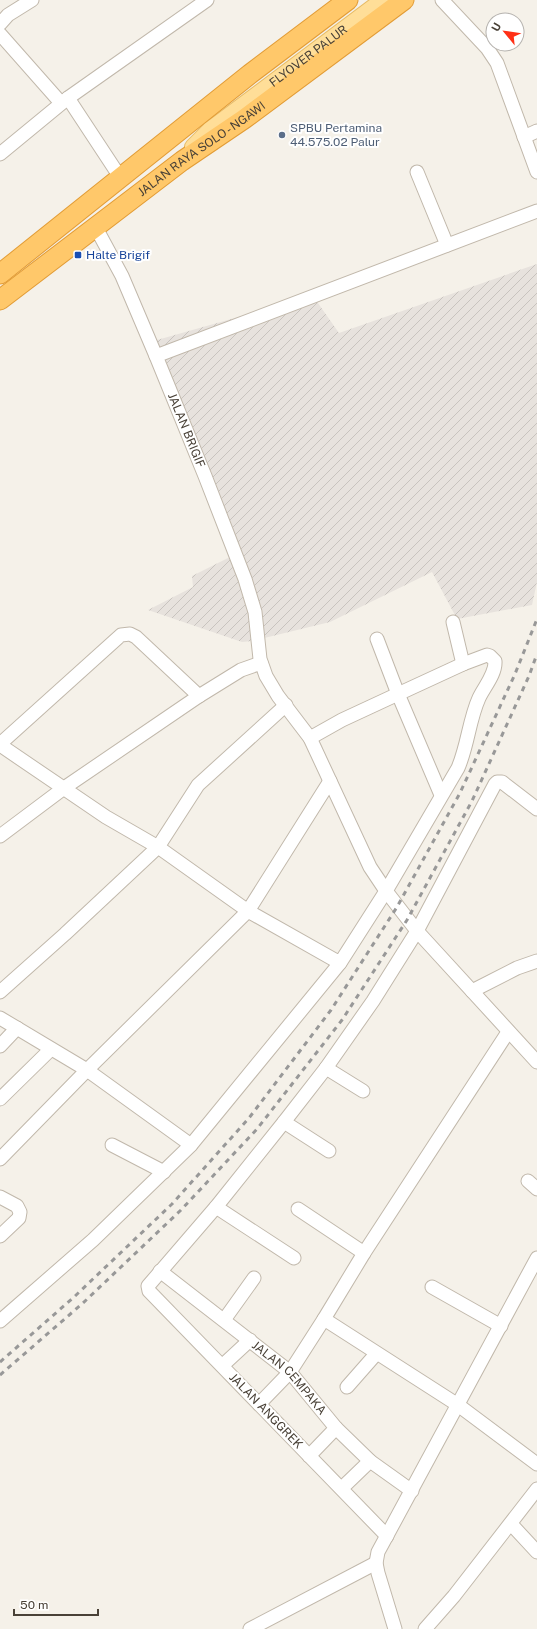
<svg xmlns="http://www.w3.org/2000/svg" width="537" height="1629" font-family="'Public Sans',sans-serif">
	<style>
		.industrial { fill: url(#industrial-furrows) }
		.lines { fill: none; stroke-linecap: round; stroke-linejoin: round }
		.minor-casing { stroke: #c1b8ab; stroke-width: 15 }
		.major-casing { stroke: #e7bb64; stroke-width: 18 }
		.highway-casing { stroke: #e29c36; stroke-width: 21 }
		.minor { stroke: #fff; stroke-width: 13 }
		.major { stroke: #ffde98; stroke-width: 16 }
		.highway { stroke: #ffc86a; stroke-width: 19 }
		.rail { stroke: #989898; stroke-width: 3; stroke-dasharray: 5 5; stroke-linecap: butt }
		.service-dot { fill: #5c6f8a; stroke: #fff; stroke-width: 1.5 }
		.transit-dot { fill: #1a4fb4; stroke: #fff; stroke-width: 1.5 }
		.labels { text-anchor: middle; stroke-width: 4; stroke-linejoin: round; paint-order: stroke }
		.street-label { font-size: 12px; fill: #494137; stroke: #fff }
		.service-label { font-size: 12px; fill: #4e5e75; stroke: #fff; text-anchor: start }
		.transit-label { font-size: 12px; fill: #164399; stroke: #fff; text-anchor: start }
	</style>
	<defs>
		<pattern id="industrial-furrows" width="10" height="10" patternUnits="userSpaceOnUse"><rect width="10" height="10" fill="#e7e2dd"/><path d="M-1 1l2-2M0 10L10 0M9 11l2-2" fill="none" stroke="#c8c3be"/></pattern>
	</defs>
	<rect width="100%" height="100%" fill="#f5f1e9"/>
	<!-- industrial -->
	<path class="industrial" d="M537 264V582L532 605 457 619 432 572 330 622 252 641 242 642 148 610 193 587 192 576 236 554 150 342 313 296 339 333Z"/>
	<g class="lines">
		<defs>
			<g id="minor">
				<path d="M442 0 487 48 497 63 537 172"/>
				<path d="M0 24 8 15 32 0"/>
				<path d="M0 34 61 103"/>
				<path d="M68 98 120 177"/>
				<path d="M524 137 537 131"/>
				<path d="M0 154 68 98 207 0"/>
				<path d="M417 172 447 245"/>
				<path id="s1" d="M95 226 122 276 156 356 205 476 245 579 255 612 260 659 266 676 278 696 310 738 370 867 386 891 417 931 537 1062"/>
				<path d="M156 356 537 211"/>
				<path d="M453 622 463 664"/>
				<path d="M377 639 398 694 441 795"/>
				<path d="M0 744 121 635 130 634 136 637 199 696"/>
				<path d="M0 745 106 817 158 847 248 911 330 781"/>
				<path d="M0 836 64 788 199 696 241 670 261 663"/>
				<path d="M472 991 517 968 537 961"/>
				<path d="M0 992 65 934 158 847 198 785 286 705"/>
				<path d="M0 1018 87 1070 248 911 340 963 386 891 458 768C468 745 469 720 479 698 484 687 496 674 495 661L490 656 487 655 463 664 398 694 342 720 310 738"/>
				<path d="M508 1032 364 1253 324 1319 458 1405 537 1464"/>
				<path d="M0 1046 17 1028"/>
				<path d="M326 1068 363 1091"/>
				<path d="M0 1099 51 1049"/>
				<path d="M284 1122 329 1151"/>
				<path d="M112 1145 164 1172"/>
				<path d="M0 1159 87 1070 191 1145 340 963"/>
				<path d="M528 1181 537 1189"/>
				<path d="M0 1197 17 1206 20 1212 19 1218 0 1236"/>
				<path d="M216 1207 294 1258"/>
				<path d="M298 1209 364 1253"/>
				<path id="s2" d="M160 1271 290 1372 336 1428 370 1461 412 1491"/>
				<path d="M432 1287 501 1326"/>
				<path d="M224 1320 254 1278"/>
				<path d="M0 1321 93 1240 191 1145"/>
				<path d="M223 1365 250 1340"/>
				<path d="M347 1387 376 1354"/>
				<path d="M259 1404 290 1372 324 1319"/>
				<path d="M309 1456 336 1428"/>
				<path d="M342 1488 370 1461"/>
				<path d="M511 1524 537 1552"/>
				<path d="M387 1536 149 1291 148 1286 216 1207 284 1122 326 1068 373 1001 417 931 495 784 497 782H502L537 809"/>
				<path d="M250 1629 376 1563"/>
				<path d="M395 1629 378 1573 376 1563 378 1552 537 1258"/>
				<path d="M425 1629 454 1596 537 1489"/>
			</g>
			<g id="major">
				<path id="s3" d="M193 147 210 130 383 0"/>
			</g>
			<g id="highway">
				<path d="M0 274 250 74 348 0"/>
				<path id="s4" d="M0 300 182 161 244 119 404 0"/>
			</g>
		</defs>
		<!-- minor casing -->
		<use href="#minor" class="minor-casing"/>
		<!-- major casing -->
		<use href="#major" class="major-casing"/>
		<!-- highway casing -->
		<use href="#highway" class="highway-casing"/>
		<!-- minor -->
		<use href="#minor" class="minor"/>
		<!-- major -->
		<use href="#major" class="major"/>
		<!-- highway -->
		<use href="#highway" class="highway"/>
		<!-- rail -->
		<path class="rail" d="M0 1362 74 1297 172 1204 249 1118 331 1010 397 907 460 793 515 674 537 619
			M0 1375 83 1303 181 1210 257 1129 342 1020 407 920 472 801 529 676 537 654"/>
	</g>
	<!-- markers -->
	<circle class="service-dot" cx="282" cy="135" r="4"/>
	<rect class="transit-dot" x="74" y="251" width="8" height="8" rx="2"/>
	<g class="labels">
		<!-- street labels -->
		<g class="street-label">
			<text dy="4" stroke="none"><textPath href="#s3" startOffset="147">FLYOVER PALUR</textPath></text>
			<text dy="4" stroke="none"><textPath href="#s4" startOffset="252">JALAN RAYA SOLO - NGAWI</textPath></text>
			<text dy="4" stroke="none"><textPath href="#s1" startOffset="224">JALAN BRIGIF</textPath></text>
			<text dy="4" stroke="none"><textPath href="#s2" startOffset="168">JALAN CEMPAKA</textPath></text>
			<text transform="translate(266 1411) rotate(46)" y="4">JALAN ANGGREK</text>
		</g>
		<!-- service labels -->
		<g class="service-label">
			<text x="290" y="132">SPBU Pertamina<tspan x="290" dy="14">44.575.02 Palur</tspan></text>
		</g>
		<!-- transit labels -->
		<g class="transit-label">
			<text x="86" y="259">Halte Brigif</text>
		</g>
	</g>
	<!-- north arrow -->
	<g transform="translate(505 32) rotate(299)"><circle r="19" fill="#ffffff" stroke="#b6b3af"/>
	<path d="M0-3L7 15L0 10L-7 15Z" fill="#ff3016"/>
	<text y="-6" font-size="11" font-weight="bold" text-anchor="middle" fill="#494137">U</text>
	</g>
	<!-- scale -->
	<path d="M14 1609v6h84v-6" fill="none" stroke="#494137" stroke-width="2"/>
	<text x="20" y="1609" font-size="12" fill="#494137" stroke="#ffffff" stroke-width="3" paint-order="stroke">50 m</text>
</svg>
